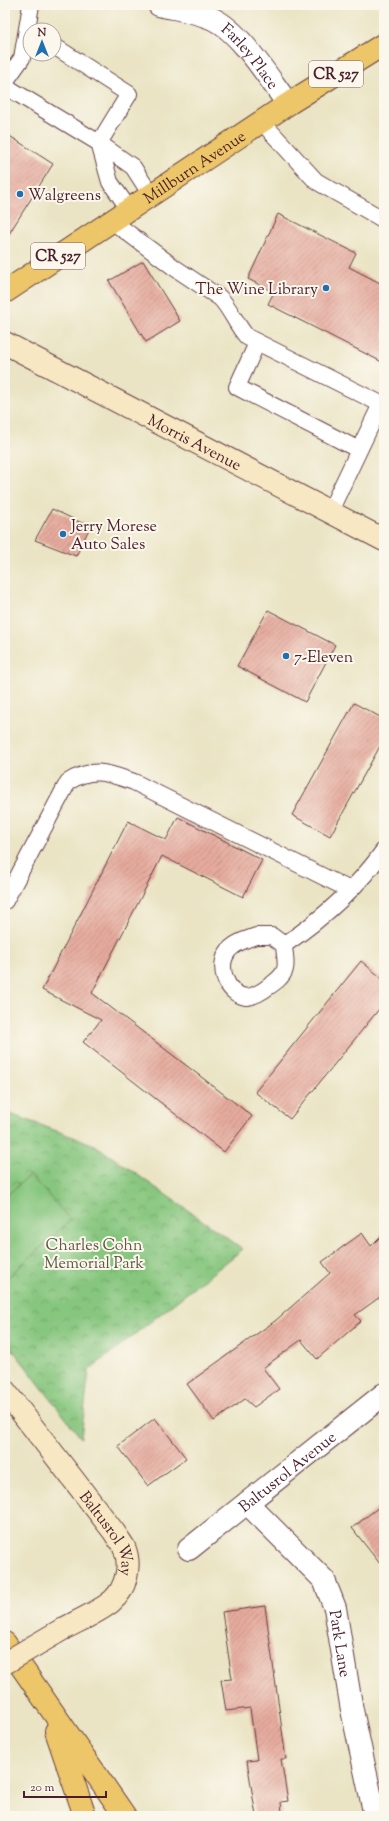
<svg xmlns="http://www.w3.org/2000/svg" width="389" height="1821" font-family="'Sorts Mill Goudy',serif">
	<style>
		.park { fill: url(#park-crowns); stroke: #687254 }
		.pitch { fill: #86c67e; stroke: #687254 }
		.building { fill: url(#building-hatch) }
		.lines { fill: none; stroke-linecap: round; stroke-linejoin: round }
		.lane-casing { stroke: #623d42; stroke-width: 18 }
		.street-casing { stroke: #623d42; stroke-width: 24 }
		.secondary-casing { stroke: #623d42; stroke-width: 24 }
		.primary-casing { stroke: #623d42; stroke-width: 24 }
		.highway-casing { stroke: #623d42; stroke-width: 24 }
		.lane { stroke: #fff; stroke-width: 16 }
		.street { stroke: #fff; stroke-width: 22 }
		.secondary { stroke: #f7e8c3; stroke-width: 22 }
		.primary { stroke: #ecc669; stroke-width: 22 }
		.highway { stroke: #ecc669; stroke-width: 22 }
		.secondary-bridge-casing { stroke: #623d42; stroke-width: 24; stroke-linecap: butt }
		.secondary-bridge { stroke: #f7e8c3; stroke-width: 22 }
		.poi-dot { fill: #1f6fb2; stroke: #fbf7ec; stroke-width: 1.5 }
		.labels { text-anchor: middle; stroke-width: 4; stroke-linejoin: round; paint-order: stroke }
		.shield { fill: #fbf7ec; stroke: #7f6065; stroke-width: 1 }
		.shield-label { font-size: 15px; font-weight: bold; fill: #4a1f2b }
		.street-label { font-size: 16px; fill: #4a1f2b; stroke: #fbf7ec }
		.poi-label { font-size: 16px; fill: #4a1f2b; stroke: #fbf7ec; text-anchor: start }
		.park-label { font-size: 16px; fill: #5f5948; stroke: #fbf7ec }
	</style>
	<defs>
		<pattern id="park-crowns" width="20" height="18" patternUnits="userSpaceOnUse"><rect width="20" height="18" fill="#86c67e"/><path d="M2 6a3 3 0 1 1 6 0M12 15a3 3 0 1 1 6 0" fill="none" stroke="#70a067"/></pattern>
		<pattern id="building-hatch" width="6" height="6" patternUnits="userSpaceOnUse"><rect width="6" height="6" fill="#e6ab9e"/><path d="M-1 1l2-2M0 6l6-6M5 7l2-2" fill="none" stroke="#bc8b81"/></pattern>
	</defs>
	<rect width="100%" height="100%" fill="#fbf7ec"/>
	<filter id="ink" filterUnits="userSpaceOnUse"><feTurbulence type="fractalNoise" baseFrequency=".025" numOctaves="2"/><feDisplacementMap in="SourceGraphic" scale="8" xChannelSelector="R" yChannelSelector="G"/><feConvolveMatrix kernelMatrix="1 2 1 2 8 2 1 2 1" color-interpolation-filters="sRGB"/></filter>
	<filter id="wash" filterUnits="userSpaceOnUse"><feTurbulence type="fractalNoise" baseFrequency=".012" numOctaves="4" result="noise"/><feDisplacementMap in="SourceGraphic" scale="16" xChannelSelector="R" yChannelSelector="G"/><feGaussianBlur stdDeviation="0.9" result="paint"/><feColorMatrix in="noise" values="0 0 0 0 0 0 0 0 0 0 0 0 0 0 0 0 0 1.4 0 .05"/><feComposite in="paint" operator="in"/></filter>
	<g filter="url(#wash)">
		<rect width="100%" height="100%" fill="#eae4c4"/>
		<!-- park -->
		<path class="park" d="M5 1112 95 1145 243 1249 89 1370 81 1438 5 1340Z"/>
		<!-- pitch -->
		<path class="pitch" d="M30 1175 71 1220 8 1277 5 1274V1197Z"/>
		<g id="blocks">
			<!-- building -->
			<path class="building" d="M5 133 53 164 5 240Z
				M278 214 356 253 349 267 384 285V363L268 304 274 292 248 279Z
				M143 261 180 321 146 342 109 281Z
				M52 509 90 527 76 556 35 540Z
				M268 610 335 645 305 702 237 666Z
				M354 703 384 719V739L330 836 292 815Z
				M178 817 262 860 243 897 162 856 92 993 252 1116 224 1152 83 1042 101 1020 42 990 128 821 166 840Z
				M361 961 384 980V1003L290 1119 255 1092Z
				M362 1233 371 1246 384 1233V1294L355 1315 361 1321 317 1359 301 1340 263 1368 279 1389 254 1407 245 1399 214 1421 187 1384 275 1321 330 1273 322 1262Z
				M155 1418 186 1458 148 1486 118 1446Z
				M384 1503V1569L352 1528Z
				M265 1606 286 1759H281L288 1801 281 1802 282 1813 256 1816 247 1761 257 1760 250 1708 226 1711 221 1680 232 1679 222 1612Z"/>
		</g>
	</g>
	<g filter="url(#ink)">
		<use href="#blocks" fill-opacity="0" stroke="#623d42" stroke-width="1"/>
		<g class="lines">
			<defs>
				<path id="lane" d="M54 46 129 94 99 143 110 182 129 209
					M5 82 22 58 31 5
					M5 86 99 143 133 167 151 195
					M262 122 316 181 384 220
					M112 221 175 268 220 298C231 309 236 325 247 337L381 404 330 511
					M257 343 237 387 359 450
					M5 901 68 782C93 766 108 773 134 782L350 890
					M256 936H272L284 945C284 951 287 963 285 969 283 977 274 983 268 987 263 991 253 997 246 997 226 994 216 966 229 950 235 943 247 939 256 936Z
					M284 945C322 919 358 887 384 850"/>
				<g id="street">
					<path id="s1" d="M159 5C176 9 196 11 213 19 241 32 269 79 288 104"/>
					<path id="s2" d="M247 1503 324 1580 335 1608 352 1710 375 1816"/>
					<path id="s3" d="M189 1549 384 1394"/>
				</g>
				<g id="secondary">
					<path id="s4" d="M5 343 384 540"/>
					<path id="s5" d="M5 1391 114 1532C117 1537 121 1542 124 1547 132 1565 126 1589 112 1601 101 1611 76 1622 63 1629"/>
				</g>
				<g id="primary">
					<path id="s6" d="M5 292 288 104 384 44"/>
				</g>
				<path id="highway" d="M5 1643 125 1816
					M56 1731 85 1816"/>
			</defs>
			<!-- lane casing -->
			<use href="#lane" class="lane-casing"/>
			<!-- street casing -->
			<use href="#street" class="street-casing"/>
			<!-- secondary casing -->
			<use href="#secondary" class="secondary-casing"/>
			<!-- primary casing -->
			<use href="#primary" class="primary-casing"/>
			<!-- highway casing -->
			<use href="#highway" class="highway-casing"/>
			<!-- lane -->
			<use href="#lane" class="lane"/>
			<!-- street -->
			<use href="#street" class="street"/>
			<!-- secondary -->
			<use href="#secondary" class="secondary"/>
			<!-- primary -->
			<use href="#primary" class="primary"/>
			<!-- highway -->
			<use href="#highway" class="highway"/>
			<defs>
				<path id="secondary-bridge" d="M5 1663 63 1629"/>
			</defs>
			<!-- secondary-bridge casing -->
			<use href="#secondary-bridge" class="secondary-bridge-casing"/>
			<!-- secondary-bridge -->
			<use href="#secondary-bridge" class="secondary-bridge"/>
		</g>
	</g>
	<!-- markers -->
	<g class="poi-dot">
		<circle cx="20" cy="194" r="4"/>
		<circle cx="326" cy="288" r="4"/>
		<circle cx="63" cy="534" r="4"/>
		<circle cx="286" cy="656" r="4"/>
	</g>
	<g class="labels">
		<!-- shield labels -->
		<g class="shield">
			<rect x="309" y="61" width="54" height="26" rx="3"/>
			<rect x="31" y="243" width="54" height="26" rx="3"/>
		</g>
		<g class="shield-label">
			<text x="336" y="79">CR 527</text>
			<text x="58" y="261">CR 527</text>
		</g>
		<!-- street labels -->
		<g class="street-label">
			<text dy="6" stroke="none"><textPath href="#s1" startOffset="109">Farley Place</textPath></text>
			<text dy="6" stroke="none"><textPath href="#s6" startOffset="227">Millburn Avenue</textPath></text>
			<text dy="6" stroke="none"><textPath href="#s4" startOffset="214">Morris Avenue</textPath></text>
			<text dy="6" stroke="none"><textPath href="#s3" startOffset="125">Baltusrol Avenue</textPath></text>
			<text dy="6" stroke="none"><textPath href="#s5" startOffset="177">Baltusrol Way</textPath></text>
			<text dy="6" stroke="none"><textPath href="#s2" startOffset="175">Park Lane</textPath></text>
		</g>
		<!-- poi labels -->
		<g class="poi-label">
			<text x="28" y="200">Walgreens</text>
			<text x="318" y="294" text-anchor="end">The Wine Library</text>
			<text x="71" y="531">Jerry Morese<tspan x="71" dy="18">Auto Sales</tspan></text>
			<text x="294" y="662">7-Eleven</text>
		</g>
		<!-- park labels -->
		<g class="park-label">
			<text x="94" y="1250">Charles Cohn<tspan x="94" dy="18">Memorial Park</tspan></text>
		</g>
	</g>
	<!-- margin -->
	<rect width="389" height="1821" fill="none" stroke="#fbf7ec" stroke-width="20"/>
	<!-- north arrow -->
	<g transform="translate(42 42)"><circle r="19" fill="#fbf7ec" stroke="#b4a19f"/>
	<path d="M0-3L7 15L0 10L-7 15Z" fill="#1f6fb2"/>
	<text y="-6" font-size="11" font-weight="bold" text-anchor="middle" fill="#4a1f2b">N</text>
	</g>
	<!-- scale -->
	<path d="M24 1791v6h82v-6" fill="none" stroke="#4a1f2b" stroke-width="2"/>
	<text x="30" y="1791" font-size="12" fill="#4a1f2b" stroke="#fbf7ec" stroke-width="3" paint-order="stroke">20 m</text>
</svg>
